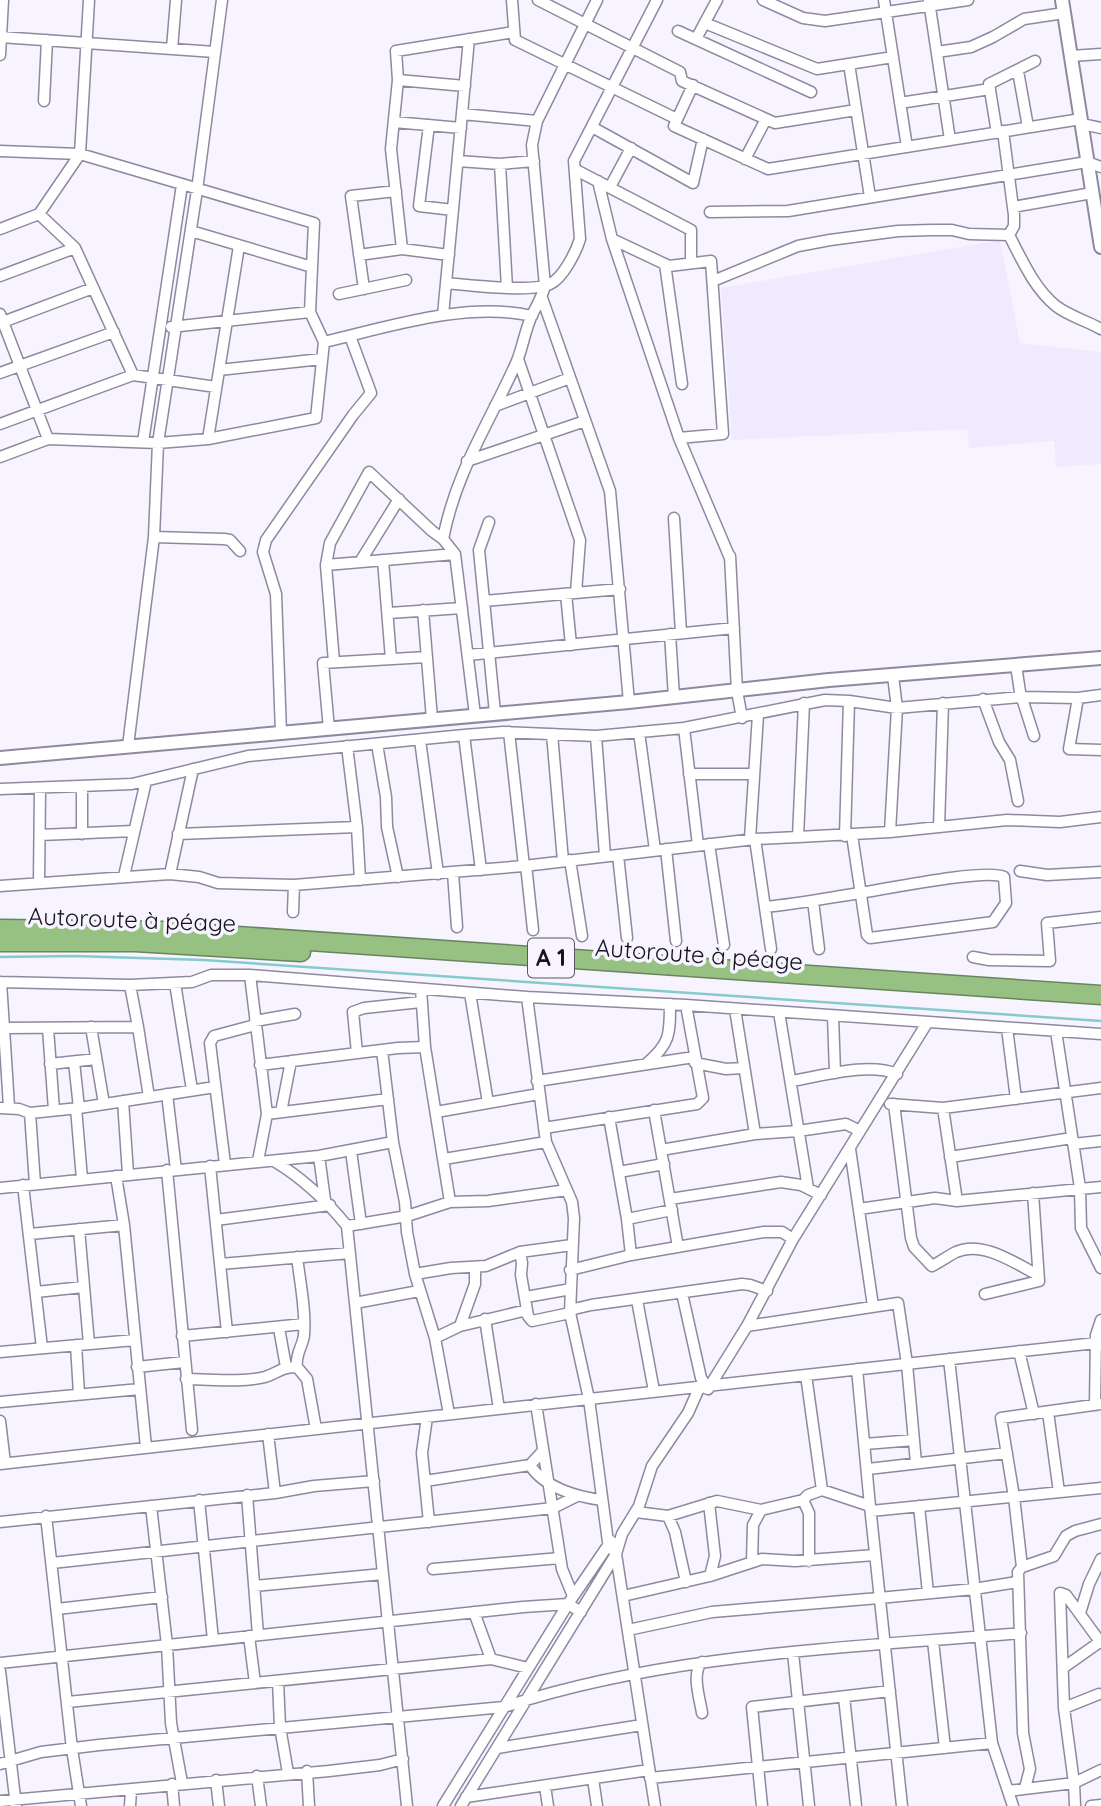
<svg xmlns="http://www.w3.org/2000/svg" width="1101" height="1806" font-family="Quicksand,sans-serif">
	<style>
		.built { fill: #f0eafe }
		.lines { fill: none; stroke-linecap: round; stroke-linejoin: round }
		.stream { stroke: #85cbcb; stroke-width: 2.5 }
		.minor-casing { stroke: #8f88a0; stroke-width: 13 }
		.tertiary-casing { stroke: #8f88a0; stroke-width: 16 }
		.motorway-casing { stroke: #6a845f; stroke-width: 21 }
		.minor { stroke: #fff; stroke-width: 10 }
		.tertiary { stroke: #fff; stroke-width: 12 }
		.motorway { stroke: #97c183; stroke-width: 18 }
		.labels { text-anchor: middle; stroke-width: 7; stroke-linejoin: round; paint-order: stroke }
		.shield { fill: #f7f4ff; stroke: #59565f; stroke-width: 2 }
		.shield-label { font-size: 23px; font-weight: bold; fill: #15121b }
		.street-label { font-size: 24px; fill: #15121b; stroke: #f7f4ff }
	</style>
	<rect width="100%" height="100%" fill="#f7f4ff"/>
	<!-- built -->
	<path class="built" d="M1000 240 1020 343 1101 352V464L1056 467 1054 441 969 448 967 429 732 440 721 288Z"/>
	<g class="lines">
		<!-- stream -->
		<path class="stream" d="M0 957 74 956 204 960 1101 1021"/>
		<defs>
			<path id="minor" d="M512 0 515 40 677 119
				M538 0 680 72 682 81 775 123 856 110
				M763 0 803 18 825 21 968 0
				M884 0 907 147
				M929 1 950 140
				M705 23 817 69 893 57
				M678 31 811 92
				M0 37 215 52
				M696 39 717 0
				M172 49 176 0
				M937 52 971 47 993 37 1024 19 1064 13
				M0 55 3 0
				M1071 56 1101 54
				M849 64 870 197
				M1018 71 1028 127
				M398 80 465 86
				M693 85 674 126 768 169 1081 119
				M44 101 47 40
				M900 103 990 89
				M462 114 537 121
				M394 122 461 128
				M1082 124 1101 128
				M429 125 419 206 453 210
				M592 127 693 183 703 139
				M1003 131 1014 215V226L1009 235
				M997 133 989 84 1035 61
				M0 151 80 154 314 223 310 312 324 342 316 418 208 439 158 443 48 439 0 457
				M745 159 766 119
				M458 161 500 164 534 161
				M500 164 507 288
				M576 170 691 230V263
				M598 181 612 239 679 438 730 558
				M610 187 631 148
				M1013 207 1092 193
				M710 212 788 211 1087 162 1101 167
				M39 214 75 248 133 375
				M0 229 39 214 80 154 89 0
				M191 231 312 267
				M1009 235C1022 260 1034 288 1056 306 1069 316 1087 321 1101 329
				M612 239 669 266 711 261 723 434 679 438
				M402 249 391 149 398 80 396 51 514 32
				M359 255 402 249 449 255
				M665 264 682 384
				M0 276 75 248
				M713 281 798 246 830 240 898 231 932 230H952L969 234 1009 235
				M446 283C468 285 532 293 550 284 563 278 576 252 580 239L574 161 657 0
				M364 289 351 196 396 191
				M339 294 406 280
				M542 298 610 491 629 702
				M0 314 48 439
				M443 315 469 39
				M0 323 93 288
				M171 327 310 312
				M324 342C388 327 467 301 532 316
				M518 359 580 540 576 593
				M219 370 322 359
				M0 373 114 332
				M495 406 570 378
				M0 424 133 375 216 387
				M208 439 239 246
				M143 442 182 185
				M467 461 585 421
				M674 518 681 633
				M489 522 479 550 495 713
				M154 537 224 539 230 540 240 551
				M443 539C456 471 490 422 517 361 523 346 525 330 532 315 537 305 542 297 545 286L532 145 537 121 597 0
				M730 556 737 691 742 718
				M383 560 391 659
				M360 562 399 499
				M326 565 455 554
				M566 594 571 645
				M484 601 620 589
				M423 610 432 719
				M389 613 462 608
				M670 634 674 697
				M468 655 734 628
				M334 662 326 565 330 543 369 472 432 531 443 539 455 554 475 715
				M1016 665 1020 692 1034 736
				M1078 698 1069 749 1101 750
				M983 699 999 742 1010 760 1018 801
				M684 728 698 845
				M329 729 323 663 427 657
				M509 732 524 866
				M639 732 655 850
				M281 733 276 594 263 552 266 540 353 415 371 393 350 336
				M552 734 563 861
				M464 735 481 870
				M596 736 605 856
				M420 740 438 874
				M377 744 386 797 387 827 398 877
				M128 746 154 537 158 443 197 190 222 0
				M347 746 357 827 360 880
				M689 774H754
				M82 787V834
				M0 789 132 784 248 756 464 735 503 732 596 736 684 728 825 700 849 701 897 708 1021 697 1078 698 1101 695
				M939 827 943 703
				M890 832 897 708 893 676
				M178 834 357 827
				M40 835 134 831
				M845 836 849 701
				M798 837 890 832 1007 820 1060 822 1101 817
				M750 839 758 715
				M755 839 771 949
				M709 844 724 945
				M666 849 676 941
				M618 855 627 938
				M570 860 582 936
				M526 865 533 930
				M1020 871 1047 875 1101 872
				M453 873 457 927
				M170 874 193 769
				M124 876 146 781
				M39 883 40 788
				M0 886 170 874 199 877 218 883 294 885 524 866 755 839 798 837 804 703
				M813 901 819 949
				M765 907C797 904 828 898 860 893 886 889 987 868 1004 877L1006 903 993 922 870 938 867 935 852 835
				M293 912 294 885
				M973 957 989 960 1050 961 1047 923 1101 917
				M250 975 267 1114 258 1161
				M0 982 130 985 192 982 211 975H250L527 997 686 1005 1101 1034
				M1 982 4 1028 138 1027 130 985
				M175 983 192 1090
				M421 989 425 1047 450 1202
				M470 993 488 1103
				M527 997 546 1142 572 1202 574 1218 570 1313 589 1399 608 1542 616 1554 655 1806
				M735 1009 755 1134
				M779 1012 808 1188
				M833 1016 835 1073
				M255 1021 295 1014
				M91 1027 104 1104
				M138 1027 149 1097
				M4 1028 9 1107
				M48 1028 54 1110
				M1007 1028 1016 1099
				M1056 1031 1080 1188 1081 1228 1101 1268
				M382 1050 393 1142 405 1202 407 1232 415 1274 435 1338 449 1414
				M357 1053 353 1012 364 1008 421 1002
				M74 1062 79 1108
				M695 1063 726 1069 744 1068
				M50 1064 96 1059
				M646 1064C670 1044 670 1035 670 1004
				M260 1065 398 1048 425 1047
				M537 1081 694 1057
				M792 1081C822 1076 868 1062 897 1074
				M167 1094 176 1170
				M123 1101 128 1174
				M890 1104 943 1108 1101 1088
				M894 1104 911 1238 914 1247 932 1266C940 1262 948 1256 956 1252 982 1240 1015 1263 1038 1275
				M0 1108 19 1109 30 1113 79 1108 215 1087
				M76 1108 82 1179
				M943 1108 957 1201
				M654 1110 678 1247
				M281 1112 291 1061
				M436 1112 539 1094
				M30 1113 35 1184
				M267 1114 388 1099
				M609 1117 627 1219 631 1255
				M544 1128 697 1104 703 1098 686 1005
				M1073 1144 1101 1141
				M850 1149 873 1306
				M661 1150 755 1134 798 1131 846 1124 860 1131
				M351 1151 361 1224
				M319 1156 325 1200
				M950 1157 1072 1138
				M444 1159 546 1142
				M274 1161C304 1179 326 1200 347 1226L407 1806
				M225 1164 210 1043 214 1036 255 1025
				M210 1166 227 1332
				M167 1170 192 1430
				M619 1172 664 1164
				M116 1176 124 1225 146 1447
				M23 1185 42 1348
				M0 1188 319 1156 393 1142
				M670 1199 781 1182 801 1185 821 1195
				M859 1209 935 1198 957 1201 1101 1187
				M627 1219 672 1210
				M216 1220 330 1205
				M347 1226 407 1216 450 1202 488 1201 567 1190
				M79 1229 89 1344
				M30 1234 124 1225
				M220 1264 350 1253
				M570 1270 631 1255 764 1232H782L793 1239
				M415 1274 451 1268 486 1266 520 1252 572 1245
				M36 1292 83 1287
				M682 1293 701 1378 708 1389
				M985 1294 1039 1281 1033 1193
				M526 1297 571 1289
				M637 1300 654 1391
				M355 1303 419 1291
				M527 1310 528 1316 532 1321 570 1313 574 1309 591 1305 742 1284 750 1285 767 1291
				M485 1319 499 1409
				M460 1326 475 1284V1267
				M747 1326 898 1303 907 1364 916 1463
				M279 1328 286 1367
				M182 1336 304 1324
				M435 1338 460 1326 527 1310 521 1275 522 1263 520 1252
				M76 1345 79 1394
				M1019 1351 1034 1414
				M0 1352 135 1340
				M949 1359 992 1743 1013 1806
				M137 1367 184 1362
				M297 1367C295 1354 303 1346 304 1335 306 1310 300 1282 297 1257
				M857 1369 870 1506
				M806 1375 822 1490
				M186 1379C211 1379 241 1383 265 1377 278 1373 281 1367 297 1367L307 1379 316 1429
				M0 1402 140 1389
				M536 1404 562 1569 573 1596
				M1095 1405 1096 1335 1101 1320
				M1048 1412 1059 1492
				M427 1417 422 1453 429 1522
				M0 1421 5 1463
				M865 1444 914 1440
				M0 1464 1096 1343 1101 1345
				M530 1465C544 1488 578 1497 602 1500
				M868 1469 1007 1453
				M425 1481 530 1465 542 1452
				M275 1493 314 1486 374 1481
				M247 1495 258 1635
				M199 1500 213 1640
				M803 1500 809 1513V1561
				M709 1503 715 1556 710 1576
				M151 1506 167 1645 171 1723 182 1783
				M919 1506 928 1593
				M871 1511 1101 1488
				M636 1512 668 1516 717 1501 761 1510 803 1500 808 1495 822 1490 870 1506 902 1806
				M46 1516 72 1749 81 1806
				M668 1516 675 1532 686 1582
				M0 1522 275 1493 268 1434
				M752 1561 753 1525 761 1510
				M52 1563 553 1508 577 1496
				M1022 1567 1014 1497 1001 1418 1101 1404
				M433 1569 560 1558
				M254 1586 383 1574
				M1060 1593 1064 1708 1074 1783 1075 1806
				M1060 1593 1066 1595 1101 1643
				M623 1596 710 1576 762 1559 795 1561 875 1555
				M57 1609 162 1597
				M474 1612 491 1659
				M1080 1613 1089 1584 1101 1559
				M628 1630 712 1612 879 1598 974 1589 1017 1582
				M249 1636 255 1683
				M933 1641 945 1748
				M793 1653 809 1806
				M702 1662C691 1673 700 1699 702 1713
				M0 1663 523 1607 568 1604 581 1612
				M1063 1668 1101 1641
				M0 1671 16 1806
				M278 1681 280 1727 288 1773
				M844 1697 856 1806
				M68 1702 491 1659 528 1668
				M1064 1708 1099 1694
				M497 1748 642 1725
				M0 1764 41 1752 99 1745 504 1707C668 1653 850 1648 1021 1633
				M307 1771 309 1806
				M257 1776 261 1806
				M650 1778 992 1743
				M593 1779 597 1806
				M216 1780 219 1806
				M172 1784 174 1806
				M545 1786 548 1806
				M1025 1788 1030 1769 1023 1733 1018 1572 1022 1567 1054 1556 1066 1536 1075 1531 1101 1524
				M1008 1791 1074 1783 1101 1770
				M466 1797 649 1770
				M0 1801 329 1771 380 1765 403 1759
				M130 1806 131 1790
				M443 1806 568 1604 611 1541
				M461 1806 616 1554 622 1534 639 1506 652 1466 688 1413 700 1386 708 1389 747 1326 793 1239 927 1023
				M762 1806 752 1707 890 1691
				M1091 1806 1101 1805"/>
			<path id="tertiary" d="M1062 0 1101 247
				M0 758 629 702 829 680 1101 658"/>
			<path id="motorway" d="M0 929 164 931 1101 995
				M0 942H135L301 952"/>
		</defs>
		<!-- minor casing -->
		<use href="#minor" class="minor-casing"/>
		<!-- tertiary casing -->
		<use href="#tertiary" class="tertiary-casing"/>
		<!-- motorway casing -->
		<use href="#motorway" class="motorway-casing"/>
		<!-- minor -->
		<use href="#minor" class="minor"/>
		<!-- tertiary -->
		<use href="#tertiary" class="tertiary"/>
		<!-- motorway -->
		<use href="#motorway" class="motorway"/>
	</g>
	<g class="labels">
		<!-- shield labels -->
		<rect class="shield" x="528" y="938.5" width="46" height="39" rx="5"/>
		<g class="shield-label">
			<text x="551" y="966">A 1</text>
		</g>
		<!-- street labels -->
		<g class="street-label">
			<text transform="translate(132 920) rotate(2)" y="8">Autoroute à péage</text>
			<text transform="translate(699 955) rotate(4)" y="8">Autoroute à péage</text>
		</g>
	</g>
</svg>
